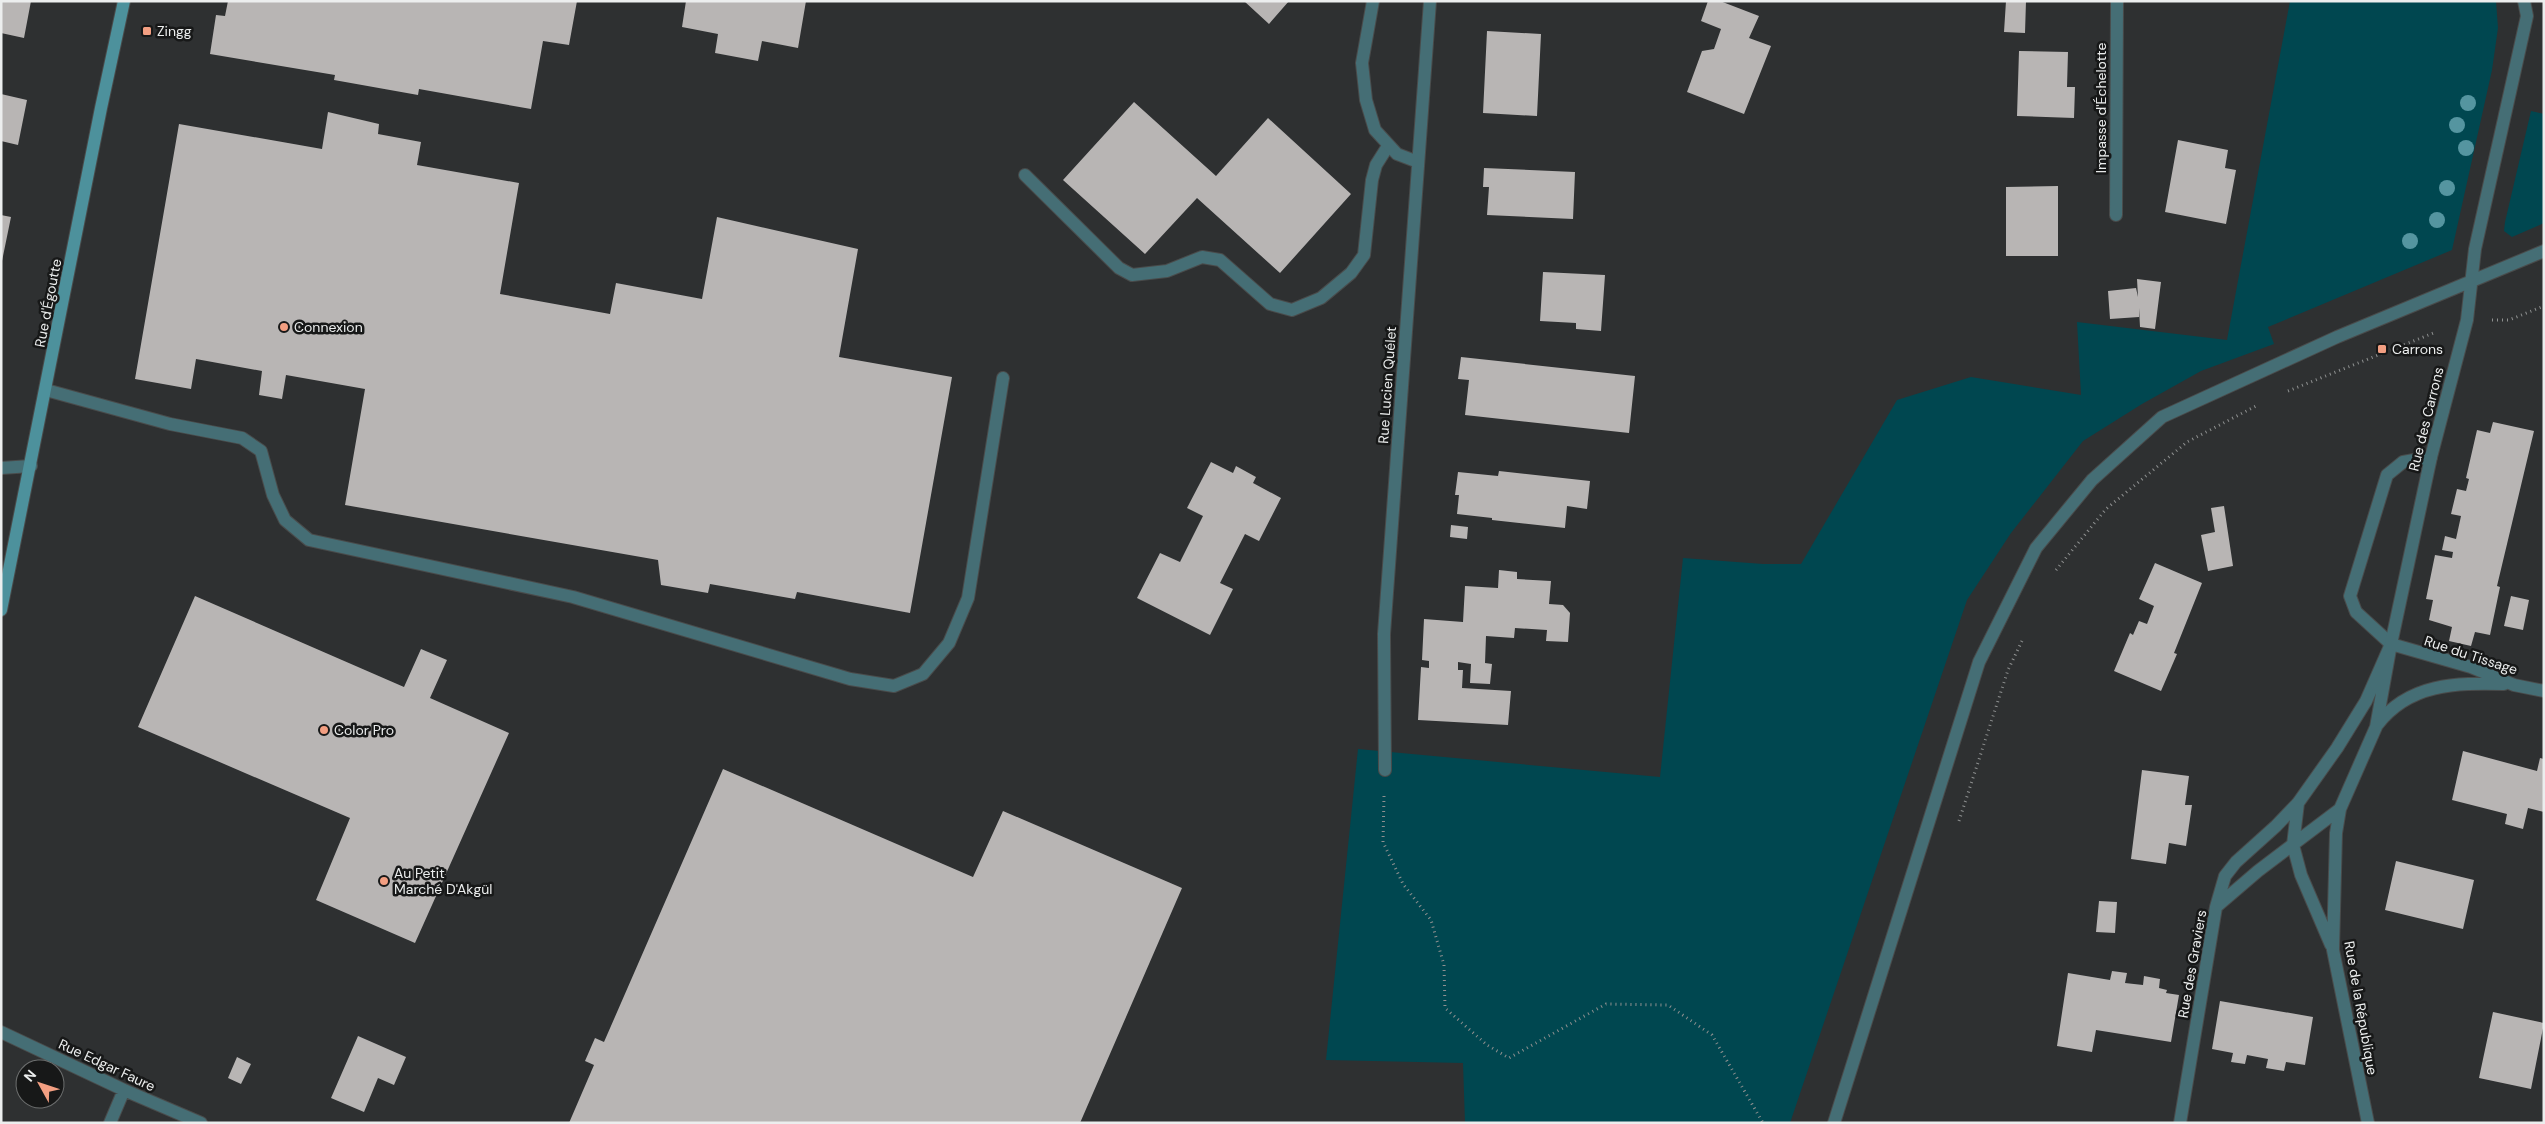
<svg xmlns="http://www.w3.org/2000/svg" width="2545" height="1124" font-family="'DM Sans',sans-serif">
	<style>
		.green { fill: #004750 }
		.building { fill: #b8b5b4 }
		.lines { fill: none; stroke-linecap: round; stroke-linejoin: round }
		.lane-casing { stroke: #494b4b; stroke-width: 14 }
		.street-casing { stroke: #494b4b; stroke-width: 14 }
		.secondary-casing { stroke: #494b4b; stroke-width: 14 }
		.path { stroke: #8e9090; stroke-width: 3; stroke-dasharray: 1 4; stroke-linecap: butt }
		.lane { stroke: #456e75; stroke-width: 12 }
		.street { stroke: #456e75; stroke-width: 12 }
		.secondary { stroke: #4d919c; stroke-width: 12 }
		.tree { fill: #5595a0 }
		.poi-dot { fill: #f39f82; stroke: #171818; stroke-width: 2 }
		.labels { text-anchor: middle; stroke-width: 5; stroke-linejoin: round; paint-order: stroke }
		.poi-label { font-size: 14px; fill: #eceeee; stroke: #171818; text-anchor: start }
		.street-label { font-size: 14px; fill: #eceeee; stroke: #171818 }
	</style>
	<rect width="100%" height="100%" fill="#2e3031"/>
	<!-- green -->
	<path class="green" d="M2290 1H2496L2498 28 2492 70 2452 250 2268 327 2274 344 2201 371 2142 404 2083 441 2011 533 1967 600 1790 1123H1465L1463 1063 1326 1060 1358 749 1660 777 1683 558 1763 564H1801L1897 400 1971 377 2081 395 2077 322 2227 340Z
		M2531 111 2544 114V223L2512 237 2504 231 2505 222Z"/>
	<!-- building -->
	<path class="building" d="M1 1H31L24 38 1 33Z
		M228 1H577L569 45 543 41 531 109 419 89 418 95 334 80 335 75 210 54 216 15 225 16Z
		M686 1H806L798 48 762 41 758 61 715 53 718 34 682 27Z
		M1244 1H1289L1269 24Z
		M1708 1H1720L1759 16 1749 38 1771 46 1744 114 1687 92 1702 51 1714 49 1721 29 1701 21Z
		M2006 1H2026L2025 33 2004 32Z
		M1487 31 1541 34 1537 116 1483 113Z
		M2019 51 2068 52 2067 87H2075L2074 118 2017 116Z
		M1 94 27 100 18 145 1 141Z
		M1134 102 1216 176 1268 118 1351 194 1280 273 1197 198 1145 254 1063 180Z
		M328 112 379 124 378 134 421 142 417 165 519 183 500 294 610 314 616 283 702 299 717 217 858 249 839 357 952 377 910 613 797 592 795 599 710 584 708 593 661 585 658 560 345 505 365 389 286 375 282 399 259 395 262 371 196 359 191 389 135 379 179 124 322 149Z
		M2178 140 2228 150 2225 168 2236 170 2226 224 2165 212Z
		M1484 168 1575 172 1573 219 1487 215 1489 187H1483Z
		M2058 186V256H2006V187Z
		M1 215 11 217 2 261H1Z
		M1543 272 1605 275 1601 331 1576 329V323L1540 321Z
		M2137 279 2161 282 2155 329 2140 327 2139 308V317L2110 319 2108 291 2136 288 2138 297Z
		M1461 357 1635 376 1629 433 1465 415 1469 380 1458 379Z
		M2493 422 2534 431 2497 586 2500 587 2490 635 2475 632 2471 646 2449 641 2452 627 2429 620 2433 600 2426 599 2435 555 2452 558 2453 552 2442 550 2445 536 2456 539 2461 516 2451 514 2457 489 2466 491 2469 479 2466 478 2477 430 2490 433Z
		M1211 462 1233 473 1236 466 1256 477 1253 483 1281 498 1259 541 1245 534 1220 583 1233 589 1210 635 1137 598 1160 553 1180 562 1203 516 1187 508Z
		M1499 471 1590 481 1587 509 1567 506 1565 528 1492 520V518L1457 514 1459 495H1455L1458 472 1498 476Z
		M2224 506 2233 566 2208 571 2201 535 2215 532 2211 508Z
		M1451 525 1468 527 1467 539 1450 537Z
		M2155 563 2202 583 2174 653 2177 654 2161 691 2114 671 2130 633 2133 635 2139 621 2147 624 2154 606 2139 599Z
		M1499 570 1517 572V579L1551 581 1549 604 1563 605 1570 613 1568 642 1546 641 1547 630 1515 628 1514 638 1486 636 1485 663 1492 664 1490 684 1470 683 1471 664 1458 662V670H1463L1462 688 1511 691 1508 725 1418 720 1421 667 1429 668V661L1422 660 1424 619 1463 622 1465 586 1498 588Z
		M195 596 404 687 421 649 447 660 430 698 509 733 415 943 316 900 350 818 138 727Z
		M2511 596 2529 600 2523 630 2504 626Z
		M2463 751 2537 771 2540 758 2544 759V812L2528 808 2523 829 2505 824 2507 814 2452 800Z
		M723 769 973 877 1003 811 1182 888 1080 1123H569L594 1065 585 1061 595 1038 604 1042Z
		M2142 770 2189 776 2185 805H2192L2186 846 2169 843 2166 864 2131 859Z
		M2396 861 2474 880 2463 929 2385 910Z
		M2099 901 2117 902 2115 933 2096 932Z
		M2112 971 2127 973 2125 983 2143 985 2144 976 2160 979 2159 988 2167 990 2166 993 2179 995 2171 1042 2096 1030 2092 1052 2057 1046 2068 973 2110 980Z
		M2220 1001 2313 1017 2305 1065 2286 1062 2284 1071 2266 1068 2268 1059 2247 1055 2245 1064 2231 1062 2233 1053 2212 1049Z
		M2493 1012 2544 1023 2531 1089 2479 1078Z
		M358 1036 406 1057 394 1085 378 1078 364 1112 331 1098Z
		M237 1057 251 1064 241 1084 228 1078Z"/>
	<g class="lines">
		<defs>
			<path id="lane" d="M1025 175 1119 268 1132 275 1167 271 1202 257 1220 260 1270 304 1292 310 1321 298 1351 273 1364 255 1372 180 1376 165 1388 146
				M2116 215 2117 1
				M46 390 170 424 242 438 261 451 273 495 285 520 309 540 573 597 850 679 894 686 923 674 949 643 968 598 1003 378
				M2391 644 2356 612 2350 596 2387 475 2403 462 2431 457"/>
			<path id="street" d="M1373 1 1362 63 1366 100 1375 130 1397 154 1418 162
				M1 468 31 466
				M2377 725C2409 683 2456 683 2504 684
				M1385 770 1384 634 1430 1
				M2298 803 2293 845 2301 875 2331 945
				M2216 907 2225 876 2236 862 2276 826 2298 803 2337 748 2366 701 2391 644 2471 667 2514 685 2544 691
				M1 1032 124 1090 201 1123
				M110 1123 124 1090
				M1834 1123 1979 662 2036 548 2092 480 2162 417 2337 337 2544 251
				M2180 1123 2216 907 2258 871 2340 809
				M2368 1123 2333 950 2336 833 2340 809 2376 727 2391 644 2431 457 2467 320 2475 249 2527 16 2524 1"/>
			<path id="secondary" d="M1 610 101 108 124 1"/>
		</defs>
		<!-- lane casing -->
		<use href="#lane" class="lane-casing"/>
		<!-- street casing -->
		<use href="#street" class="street-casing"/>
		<!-- secondary casing -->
		<use href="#secondary" class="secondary-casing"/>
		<!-- path -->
		<path class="path" d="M2492 320H2509L2544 306
			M2288 391 2436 332
			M2056 570 2106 509 2187 442 2256 406
			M1384 796 1383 842 1403 884 1431 920 1444 965 1445 1008 1487 1045 1509 1058 1606 1004 1668 1005 1712 1035 1763 1123
			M1959 821 2008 670 2022 641"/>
		<!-- lane -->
		<use href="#lane" class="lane"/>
		<!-- street -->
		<use href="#street" class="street"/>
		<!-- secondary -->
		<use href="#secondary" class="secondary"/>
	</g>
	<!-- trees -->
	<g class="tree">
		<circle cx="2468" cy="103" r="8"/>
		<circle cx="2457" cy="125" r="8"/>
		<circle cx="2466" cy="148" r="8"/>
		<circle cx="2447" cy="188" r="8"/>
		<circle cx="2437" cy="220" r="8"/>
		<circle cx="2410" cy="241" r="8"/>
	</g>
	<!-- markers -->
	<g class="poi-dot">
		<rect x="142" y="26" width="10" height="10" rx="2.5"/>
		<circle cx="284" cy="327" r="5"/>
		<rect x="2377" y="344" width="10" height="10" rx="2.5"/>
		<circle cx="324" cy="730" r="5"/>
		<circle cx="384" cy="881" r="5"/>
	</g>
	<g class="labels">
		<!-- poi labels -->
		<g class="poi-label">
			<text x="157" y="36">Zingg</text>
			<text x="294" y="332">Connexion</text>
			<text x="2392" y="354">Carrons</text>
			<text x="334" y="735">Color Pro</text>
			<text x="394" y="878">Au Petit<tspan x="394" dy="16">Marché D'Akgül</tspan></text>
		</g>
		<!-- street labels -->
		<g class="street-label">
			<text transform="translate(2101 108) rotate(-90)" y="5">Impasse d'Échelotte</text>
			<text transform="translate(48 303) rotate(-79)" y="5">Rue d'Égoutte</text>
			<text transform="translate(1387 385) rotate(-86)" y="5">Rue Lucien Quélet</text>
			<text transform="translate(2426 419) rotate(-76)" y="5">Rue des Carrons</text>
			<text transform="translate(2471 655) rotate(18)" y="5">Rue du Tissage</text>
			<text transform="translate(2192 964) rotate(-80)" y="5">Rue des Graviers</text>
			<text transform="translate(2361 1008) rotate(80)" y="5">Rue de la République</text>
			<text transform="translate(107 1065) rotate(25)" y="5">Rue Edgar Faure</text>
		</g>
	</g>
	<!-- border -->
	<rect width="2545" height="1124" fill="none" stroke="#eceeee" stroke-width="5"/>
	<!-- north arrow -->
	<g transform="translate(40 1084) rotate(310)"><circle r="24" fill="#171818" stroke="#6c6e6e"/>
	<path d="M0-4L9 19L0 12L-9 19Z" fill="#f39f82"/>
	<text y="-8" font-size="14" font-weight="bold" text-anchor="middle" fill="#eceeee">N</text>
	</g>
</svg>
